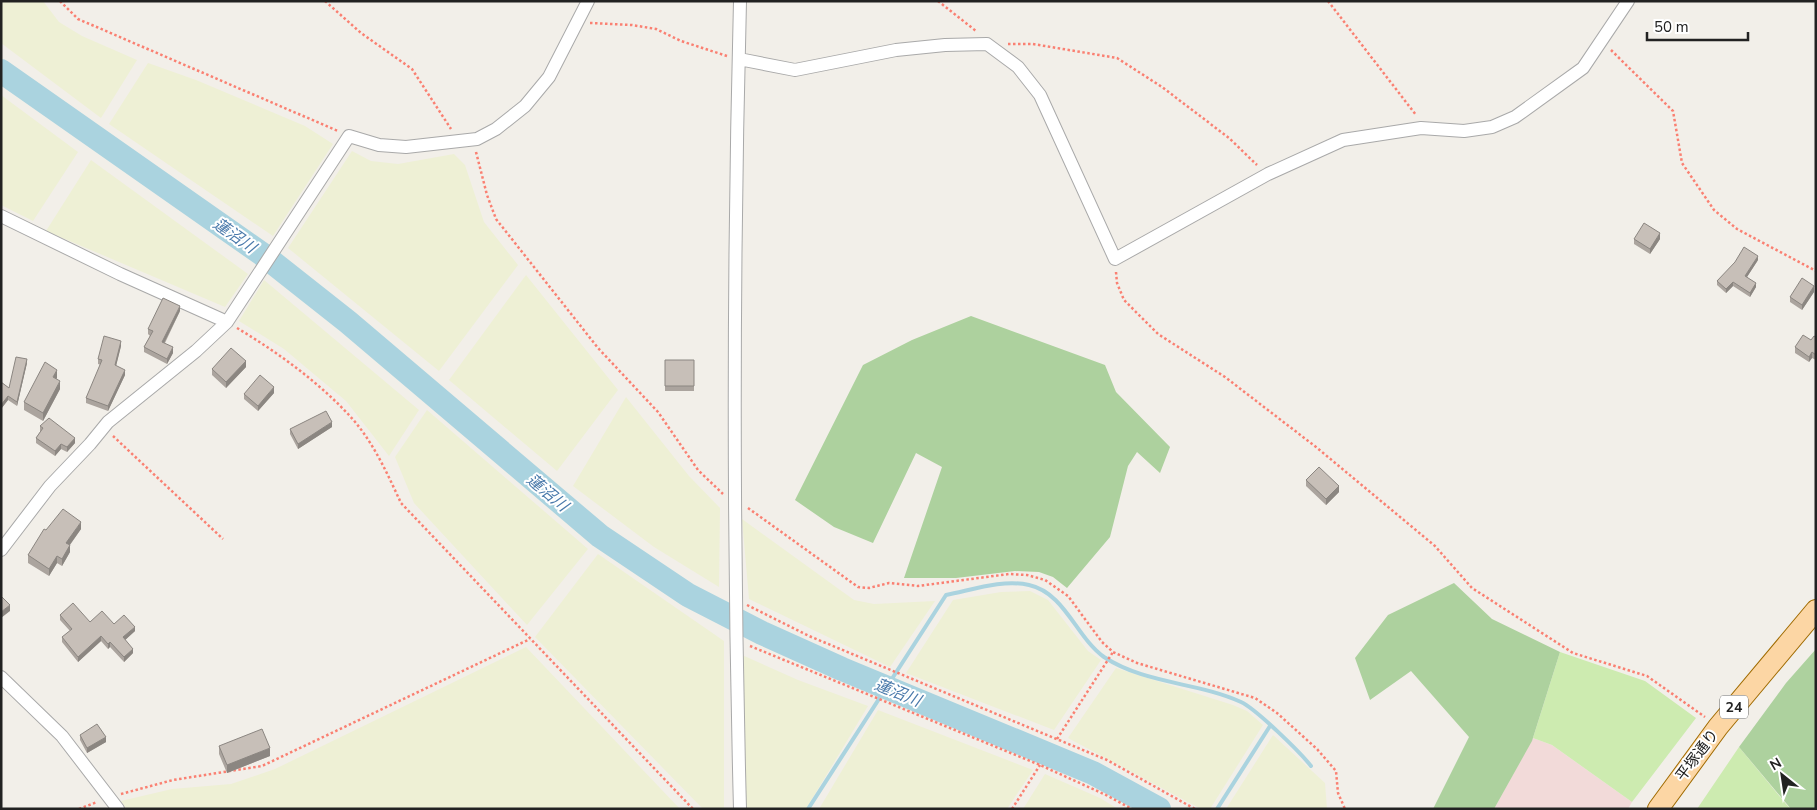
<svg xmlns="http://www.w3.org/2000/svg" width="1817" height="810" font-family="'Nunito Sans','Noto Sans JP',sans-serif">
	<style>
		.commercial { fill: #f2dad9 }
		.farmland { fill: #eef0d5 }
		.grass { fill: #cdebb0 }
		.forest { fill: #add19e }
		.lines { fill: none; stroke-linecap: round; stroke-linejoin: round }
		.stream { stroke: #aad3df; stroke-width: 4 }
		.river { stroke: #aad3df; stroke-width: 24 }
		.minor-casing { stroke: #a9a9a9; stroke-width: 14 }
		.primary-casing { stroke: #a06b00; stroke-width: 22 }
		.path { stroke: #fa8072; stroke-width: 2.5; stroke-dasharray: 2.5 2.5; stroke-linecap: butt }
		.minor { stroke: #fff; stroke-width: 12 }
		.primary { stroke: #fcd6a4; stroke-width: 20 }
		.wall { fill: #aba49e }
		.shaded-wall { fill: #8b8681 }
		.building { fill: #c7bfb8; stroke: #8b8681 }
		.labels { text-anchor: middle; stroke-width: 4; stroke-linejoin: round; paint-order: stroke }
		.shield { fill: #fff; stroke: #646464; stroke-width: 1 }
		.shield-label { font-size: 14px; font-weight: bold; fill: #222 }
		.street-label { font-size: 15px; fill: #222; stroke: #fff }
		.water-label { font-size: 16px; font-style: italic; fill: #4a7aab; stroke: #fff }
	</style>
	<rect width="100%" height="100%" fill="#f2efe9"/>
	<!-- commercial -->
	<path class="commercial" d="M1533 738 1552 745 1632 802 1628 809H1494Z"/>
	<!-- farmland -->
	<path class="farmland" d="M1 1H43L59 22 82 36 137 60 101 118 1 43Z
		M148 63 196 80 305 126 333 144 273 236 109 124Z
		M1 95 78 152 33 221 1 205Z
		M352 151 371 161 398 164 454 154 465 165 484 222 518 265 439 371 288 248Z
		M91 160 248 274 225 307 46 231Z
		M526 275 618 390 557 471 449 380Z
		M264 280 419 410 389 456 346 401 284 349 239 321Z
		M626 397 689 476 720 508 719 587 654 547 573 486Z
		M427 410 588 549 527 625 414 503 395 457Z
		M742 519 854 600 874 604 935 601 890 667 749 599Z
		M598 554 724 641V809H703L535 637Z
		M1030 591 1048 600 1088 651 1101 660 1054 730 906 673 953 600 1001 592Z
		M526 647 680 809H126L121 801 172 789 231 784 275 769Z
		M742 655 798 680 868 706 806 809H746Z
		M1116 668 1233 705 1247 711 1263 725 1210 809H1201L1068 738Z
		M878 710 1033 770 1007 809H819Z
		M1273 735 1325 783 1327 809H1226Z
		M1045 774 1100 798 1118 809H1023Z"/>
	<!-- grass -->
	<path class="grass" d="M1560 652 1645 681 1696 718 1632 802 1552 745 1533 738Z
		M1739 747 1786 804 1791 809H1697Z"/>
	<!-- forest -->
	<path class="forest" d="M971 316 1105 365 1116 392 1170 447 1160 473 1137 452 1128 466 1110 537 1067 588 1053 577 1039 572 1015 571 956 578H904L942 467 916 453 873 543 834 527 795 500 863 365 912 340Z
		M1454 583 1492 619 1560 652 1532 741 1494 809H1433L1469 737 1411 671 1370 700 1355 658 1388 615Z
		M1816 649V809H1791L1739 747 1786 683Z"/>
	<g class="lines">
		<!-- stream -->
		<path class="stream" d="M808 809 946 595C972 590 1002 579 1029 585 1065 593 1076 637 1104 657 1145 684 1197 682 1241 702 1256 709 1300 752 1311 766
			M1217 809 1270 726"/>
		<!-- river -->
		<path class="river" d="M1 71 262 254 348 322 600 536 688 595 762 633 842 669 1093 773 1159 809"/>
		<defs>
			<path id="minor" d="M740 1C733 270 733 540 740 809
				M739 59 795 70 896 50 945 45 987 44 1018 67 1040 95 1115 259 1268 174 1343 140 1421 128 1464 131 1492 127 1515 117 1583 68 1628 1
				M1 216 120 274 227 322
				M1 550 50 486 90 444 108 422 196 351 227 322 349 136 379 145 406 147 477 139 496 129 525 106 549 77 588 1
				M1 677 62 736 118 809"/>
			<path id="primary" d="M1658 809 1718 727 1816 610"/>
		</defs>
		<!-- minor casing -->
		<use href="#minor" class="minor-casing"/>
		<!-- primary casing -->
		<use href="#primary" class="primary-casing"/>
		<!-- path -->
		<path class="path" d="M60 1 78 19 338 131
			M325 1 361 33 412 69 451 129
			M938 1 976 31
			M1328 1 1416 115
			M590 23 632 25 656 29 681 41 727 56
			M1008 44H1033L1117 58 1162 87 1229 138 1257 165
			M1611 50 1673 111 1682 163 1714 210 1737 229 1816 271
			M476 152 487 195 496 219 598 348 658 412 698 470 723 494
			M1116 272 1117 283 1124 300 1158 334 1225 377 1316 447 1435 546 1472 588 1573 653 1647 676 1705 717
			M237 328C277 352 316 380 348 414 372 439 387 473 401 503L693 809
			M113 436 223 539
			M748 508 858 587 869 588 889 583 918 586 1009 574 1027 575 1045 580 1068 596 1102 642 1113 652 1137 663 1255 698 1277 713 1317 749 1336 771 1338 793 1345 809
			M747 605 809 636 1107 760 1195 809
			M750 646 1040 765 1106 795 1132 809
			M1057 739 1113 652
			M121 794 173 780 262 766 530 639
			M79 809 97 802
			M1012 809 1040 765"/>
		<!-- minor -->
		<use href="#minor" class="minor"/>
		<!-- primary -->
		<use href="#primary" class="primary"/>
	</g>
	<!-- wall -->
	<path class="wall" d="M1634 239H1660L1650 254 1634 244Z
		M1758 260 1747 277 1756 287 1750 297 1733 286 1726 293 1717 285V281Z
		M1814 292 1802 310 1790 302V297Z
		M180 311 165 343 173 353 167 364 144 352V347L150 336 148 334V329Z
		M1816 337V360L1812 358 1809 362 1795 353V347L1811 340Z
		M121 346 116 366 125 375 108 411 86 403V398L101 365 98 364V359Z
		M665 360H694V391H665Z
		M27 363 17 406 8 400 1 409V382L9 388Z
		M246 367 226 388 212 375V369Z
		M57 378 56 379 60 389 43 421 24 410V402Z
		M274 393 258 411 244 399V394Z
		M40 426 75 443 67 452 61 449 55 456 36 443V438L40 432Z
		M332 427 298 449 290 434V429Z
		M1306 480 1339 492 1326 505 1306 486Z
		M81 529 70 545V552L62 566 57 563 49 576 28 563V555L46 530Z
		M60 615 90 622 114 624 135 631 125 640 133 653 124 662 110 647 108 649 101 641 78 662 62 642V637L70 631 60 620Z
		M80 735 106 742 87 753 80 740Z
		M219 746 270 756 227 773 219 754Z"/>
	<!-- shaded-wall -->
	<path class="shaded-wall" d="M1660 233V239L1650 254V249Z
		M1758 256V260L1745 280V276Z
		M1733 282V286L1726 293V289Z
		M1756 283V287L1750 297V293Z
		M1814 286V292L1802 310V305Z
		M180 306V311L162 347V342Z
		M121 341V346L115 370V365Z
		M173 347V353L167 364V359Z
		M1812 352V358L1809 362V357Z
		M27 359V363L17 406V402Z
		M246 361V367L226 388V382Z
		M57 370V378L53 385V377Z
		M125 370V375L108 411V406Z
		M60 381V389L43 421V413Z
		M274 387V393L258 411V406Z
		M8 396V400L1 409V405Z
		M332 422V427L298 449V444Z
		M75 438V443L67 452V447Z
		M61 444V449L55 456V451Z
		M1339 486V492L1326 505V499Z
		M81 522V529L66 550V543Z
		M70 545V552L62 566V559Z
		M57 556V563L49 576V569Z
		M10 605V611L1 618V612Z
		M135 627V631L123 642V637Z
		M101 636V641L78 662V657Z
		M110 642V647L108 649V644Z
		M133 649V653L124 662V657Z
		M106 737V742L87 753V748Z
		M270 748V756L227 773V765Z"/>
	<!-- building -->
	<path class="building" d="M1644 223 1660 233 1650 249 1634 239Z
		M1744 247 1758 256 1745 276 1756 283 1750 293 1733 282 1726 289 1717 281 1735 262Z
		M1802 278 1814 286 1802 305 1790 297Z
		M163 298 180 306 162 342 173 347 167 359 144 347 153 331 148 329Z
		M1803 335 1811 340 1814 336 1816 337V355L1812 352 1809 357 1795 347Z
		M104 336 121 341 115 365 125 370 108 406 86 398 102 360 98 359Z
		M231 348 246 361 226 382 212 369Z
		M16 357 27 359 17 402 8 396 1 405V382L9 388Z
		M665 360H694V386H665Z
		M45 362 57 370 53 377 60 381 43 413 24 402Z
		M260 375 274 387 258 406 244 394Z
		M326 411 332 422 298 444 290 429Z
		M49 418 75 438 67 447 61 444 55 451 36 438 43 428 40 426Z
		M1319 467 1339 486 1326 499 1306 480Z
		M63 509 81 522 66 543 70 545 62 559 57 556 49 569 28 555 44 529 46 530Z
		M1 596 10 605 1 612Z
		M73 603 90 622 102 611 114 624 124 615 135 627 123 637 133 649 124 657 110 642 108 644 101 636 78 657 62 637 72 629 60 615Z
		M97 724 106 737 87 748 80 735Z
		M262 729 270 748 227 765 219 746Z"/>
	<g class="labels">
		<!-- shield labels -->
		<rect class="shield" x="1720" y="695.5" width="28" height="23" rx="4"/>
		<g class="shield-label">
			<text x="1734" y="712">24</text>
		</g>
		<!-- street labels -->
		<g class="street-label">
			<text transform="translate(1697 755) rotate(-53)" y="5">平塚通り</text>
		</g>
		<!-- water labels -->
		<g class="water-label">
			<text transform="translate(235 235) rotate(35)" y="6">蓮沼川</text>
			<text transform="translate(548 492) rotate(40)" y="6">蓮沼川</text>
			<text transform="translate(898 692) rotate(22)" y="6">蓮沼川</text>
		</g>
	</g>
	<!-- border -->
	<rect width="1817" height="810" fill="none" stroke="#222222" stroke-width="5"/>
	<!-- north arrow -->
	<g transform="translate(1782 775) rotate(330)" stroke="#ffffff" stroke-width="4" paint-order="stroke">
	<path d="M0-4L9 19L0 12L-9 19Z" fill="#222222"/>
	<text y="-8" font-size="14" font-weight="bold" text-anchor="middle" fill="#222222">N</text>
	</g>
	<!-- scale -->
	<path d="M1647 32v8h101v-8" fill="none" stroke="#222222" stroke-width="2.5"/>
	<text x="1654" y="32" font-size="15" fill="#222222" stroke="#ffffff" stroke-width="4" paint-order="stroke">50 m</text>
</svg>
